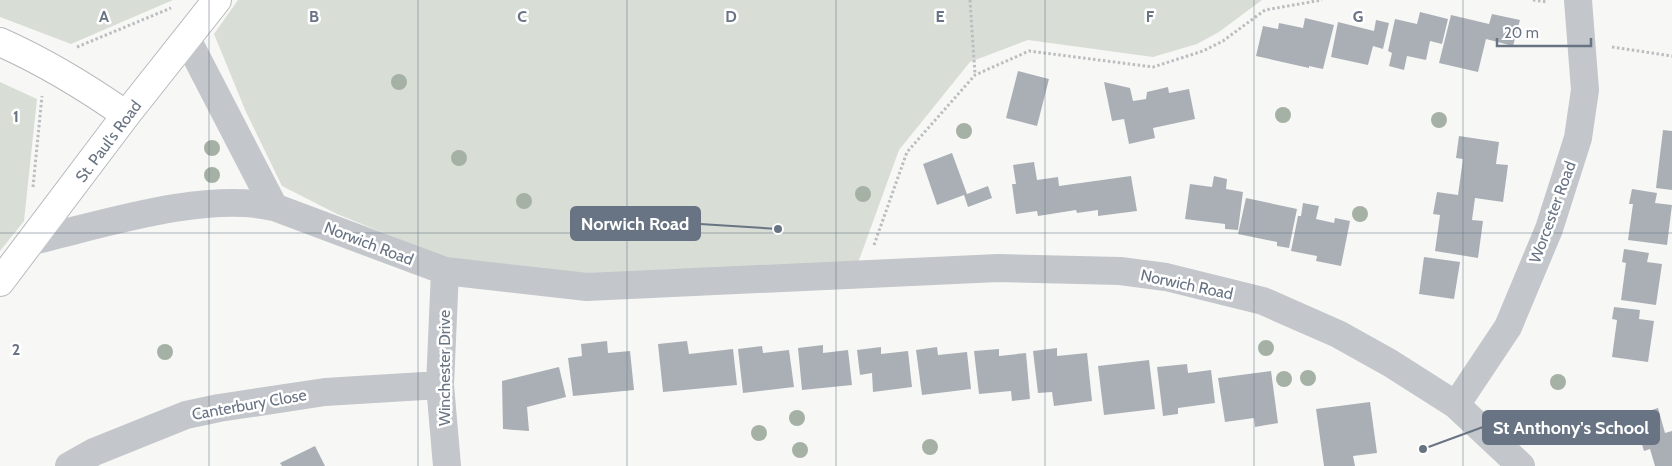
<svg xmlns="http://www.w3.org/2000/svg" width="1672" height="466" font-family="Cabin,sans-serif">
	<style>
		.green { fill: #d8ded6 }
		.building { fill: #aaafb6 }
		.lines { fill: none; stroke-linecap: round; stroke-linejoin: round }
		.secondary-casing { stroke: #b6b9be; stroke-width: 30 }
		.path { stroke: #bbbdc0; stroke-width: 3; stroke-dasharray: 2.5 2.5; stroke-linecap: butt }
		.street { stroke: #c3c6ca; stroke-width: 28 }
		.secondary { stroke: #fff; stroke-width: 28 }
		.tree { fill: #a6b1a5 }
		.grid { fill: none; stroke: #687484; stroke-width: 1; stroke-opacity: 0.55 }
		.labels { text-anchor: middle; stroke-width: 5; stroke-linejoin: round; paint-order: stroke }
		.street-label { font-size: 16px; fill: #687484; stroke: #fff }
		.grid-label { font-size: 16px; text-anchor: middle; font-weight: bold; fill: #687484; stroke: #fff; stroke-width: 5; stroke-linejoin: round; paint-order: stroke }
		.leader { fill: none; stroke: #687484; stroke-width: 2 }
		.callout-dot { fill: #687484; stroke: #fff; stroke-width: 2 }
		.callout { fill: #687484; stroke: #687484; stroke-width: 2 }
		.callout-label { font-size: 18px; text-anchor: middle; font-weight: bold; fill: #fff }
	</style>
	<rect width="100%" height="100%" fill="#f7f8f5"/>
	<!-- green -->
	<path class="green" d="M0 0H173L71 44 0 17Z
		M238 0H1262L1219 32 1197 44 1153 57 1028 40 970 62 899 150 858 263 587 274 450 260 337 214 282 186 246 112 214 34Z
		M0 82 37 99 24 221 0 251Z"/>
	<!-- building -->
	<path class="building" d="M1420 12 1448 19 1442 44 1430 41 1426 60 1407 56 1404 70 1389 66 1392 53 1388 51 1395 19 1417 24Z
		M1492 14 1520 20 1513 46 1486 39 1478 72 1439 63 1451 15 1489 24Z
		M1305 18 1334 25 1323 69 1309 66V68L1256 56 1263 26 1278 29 1279 23 1303 28Z
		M1376 20 1389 23 1383 49 1373 46 1368 65 1331 57 1338 22 1374 31Z
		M1018 71 1049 79 1037 126 1006 118Z
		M1104 82 1130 88 1133 101 1146 99 1147 92 1168 87 1169 93 1189 89 1195 119 1153 128 1155 138 1129 144 1124 119 1112 121Z
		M1663 130 1672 131V190L1656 188Z
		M1459 136 1499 142 1496 164 1508 165 1503 202 1475 198 1472 220 1483 221 1478 258 1435 251 1440 215 1433 214 1437 192 1458 195 1463 159 1456 158Z
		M952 153 967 194 988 186 992 198 968 207 964 195 937 205 923 164Z
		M1034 162 1037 180 1058 177 1059 186 1131 176 1137 211 1098 216V210L1077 213 1076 210 1038 216 1037 211 1016 214 1012 184H1016L1013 165Z
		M1214 176 1227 179 1226 189 1243 192 1238 230 1225 229V224L1185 219 1190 184 1212 187Z
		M1632 189 1657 193 1655 203 1672 205 1667 245 1628 240 1633 204H1629Z
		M1246 198 1297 209 1289 248 1277 246V242L1238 234Z
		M1303 203 1319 206 1316 219 1334 223 1335 218 1350 221 1341 266 1316 261 1317 256 1291 251 1298 216H1301Z
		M1624 249 1649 253 1647 262 1662 264 1656 305 1621 300 1626 263 1622 262Z
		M1424 257 1460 262 1454 299 1419 294Z
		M1614 307 1640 310 1639 319 1654 321 1648 362 1612 357 1617 320 1612 319Z
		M607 341 608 353 630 351 634 390 573 396 568 358 582 356 581 344Z
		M687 341 689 354 733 349 737 385 663 392 658 344Z
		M823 345V353L848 350 852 385 802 390 798 348Z
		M762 346 763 353 789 350 794 387 743 393 738 349Z
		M881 347V354L908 351 912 387 873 392 872 373 860 375 857 350Z
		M937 347 938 355 967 352 971 389 922 395 916 350Z
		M1057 348V356L1087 353 1092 401 1054 406 1052 392 1038 393 1033 351Z
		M999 349V356L1026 353 1030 399 1012 401 1011 391 979 394 974 351Z
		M1149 360 1155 409 1104 415 1098 366Z
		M1187 364 1188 373 1211 370 1215 403 1178 408V414L1163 416 1157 367Z
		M559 367 566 397 527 407 529 431 503 429 502 381Z
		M1271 371 1278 423 1255 427 1254 418 1225 422 1218 378Z
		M1370 402 1377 453 1353 456 1355 466H1324L1316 409Z
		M1658 408 1665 433 1672 431V466H1655L1650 449 1644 451 1633 416Z
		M315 446 325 466H282L280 463Z"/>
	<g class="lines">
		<defs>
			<path id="secondary" d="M0 42C45 62 86 87 126 115
				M0 282 126 115 217 0"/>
		</defs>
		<!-- secondary casing -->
		<use href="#secondary" class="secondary-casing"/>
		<!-- path -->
		<path class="path" d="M970 0 975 74
			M1533 0 1548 2
			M77 47 171 8
			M1612 47 1672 56
			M33 187 42 96
			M874 245 907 152 975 75 1029 51 1153 67 1203 51 1223 41 1265 10 1322 0"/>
		<!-- street -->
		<path class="street" d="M187 39 274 207
			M32 241C101 225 204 191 274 207L445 271 587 287 998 268 1120 271 1166 277 1263 301 1338 334 1390 363 1456 405 1521 466
			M445 271 440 385 447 466
			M1456 405 1508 327 1549 229 1578 138 1585 90 1578 0
			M69 466 94 452 186 415 219 408 325 392 440 385"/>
		<!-- secondary -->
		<use href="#secondary" class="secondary"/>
	</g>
	<!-- trees -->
	<g class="tree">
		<circle cx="399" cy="82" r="8"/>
		<circle cx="1283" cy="115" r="8"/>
		<circle cx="1439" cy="120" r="8"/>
		<circle cx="964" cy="131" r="8"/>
		<circle cx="212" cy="148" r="8"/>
		<circle cx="459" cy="158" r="8"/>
		<circle cx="212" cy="175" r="8"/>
		<circle cx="863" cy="194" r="8"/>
		<circle cx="524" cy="201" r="8"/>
		<circle cx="1360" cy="214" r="8"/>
		<circle cx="1266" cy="348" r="8"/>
		<circle cx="165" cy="352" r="8"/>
		<circle cx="1308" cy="378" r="8"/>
		<circle cx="1284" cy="379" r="8"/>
		<circle cx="1558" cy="382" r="8"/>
		<circle cx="797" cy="418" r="8"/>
		<circle cx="759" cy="433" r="8"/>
		<circle cx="930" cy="447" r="8"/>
		<circle cx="800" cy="450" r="8"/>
	</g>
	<!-- grid -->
	<path class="grid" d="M209 0V466M418 0V466M627 0V466M836 0V466M1045 0V466M1254 0V466M1463 0V466M0 233H1672"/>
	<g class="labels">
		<!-- street labels -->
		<g class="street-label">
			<text transform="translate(108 141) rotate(-53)" y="6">St. Paul's Road</text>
			<text transform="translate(1552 212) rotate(-70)" y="6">Worcester Road</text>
			<text transform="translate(369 243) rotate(21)" y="6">Norwich Road</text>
			<text transform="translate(1187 284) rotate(12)" y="6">Norwich Road</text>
			<text transform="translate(444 368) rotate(-90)" y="6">Winchester Drive</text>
			<text transform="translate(249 404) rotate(-10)" y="6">Canterbury Close</text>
		</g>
	</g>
	<g class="grid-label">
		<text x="104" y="22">A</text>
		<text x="314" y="22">B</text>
		<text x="522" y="22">C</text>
		<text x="731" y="22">D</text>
		<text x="940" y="22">E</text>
		<text x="1150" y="22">F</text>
		<text x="1358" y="22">G</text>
		<text x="16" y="122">1</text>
		<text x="16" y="355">2</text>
	</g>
	<!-- callouts -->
	<path class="leader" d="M778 229L700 224M1423 449L1483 427"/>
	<g class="callout-dot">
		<circle cx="778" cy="229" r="5"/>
		<circle cx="1423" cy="449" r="5"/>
	</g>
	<g class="callout">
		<rect x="571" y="207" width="129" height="33" rx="5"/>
		<rect x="1483" y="411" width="176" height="33" rx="5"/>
	</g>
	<g class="callout-label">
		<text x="635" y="230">Norwich Road</text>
		<text x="1571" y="434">St Anthony's School</text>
	</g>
	<!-- scale -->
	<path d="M1497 38v8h94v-8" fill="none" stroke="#687484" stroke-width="2.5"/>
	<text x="1504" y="38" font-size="15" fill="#687484" stroke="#ffffff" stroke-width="4" paint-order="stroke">20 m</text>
</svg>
